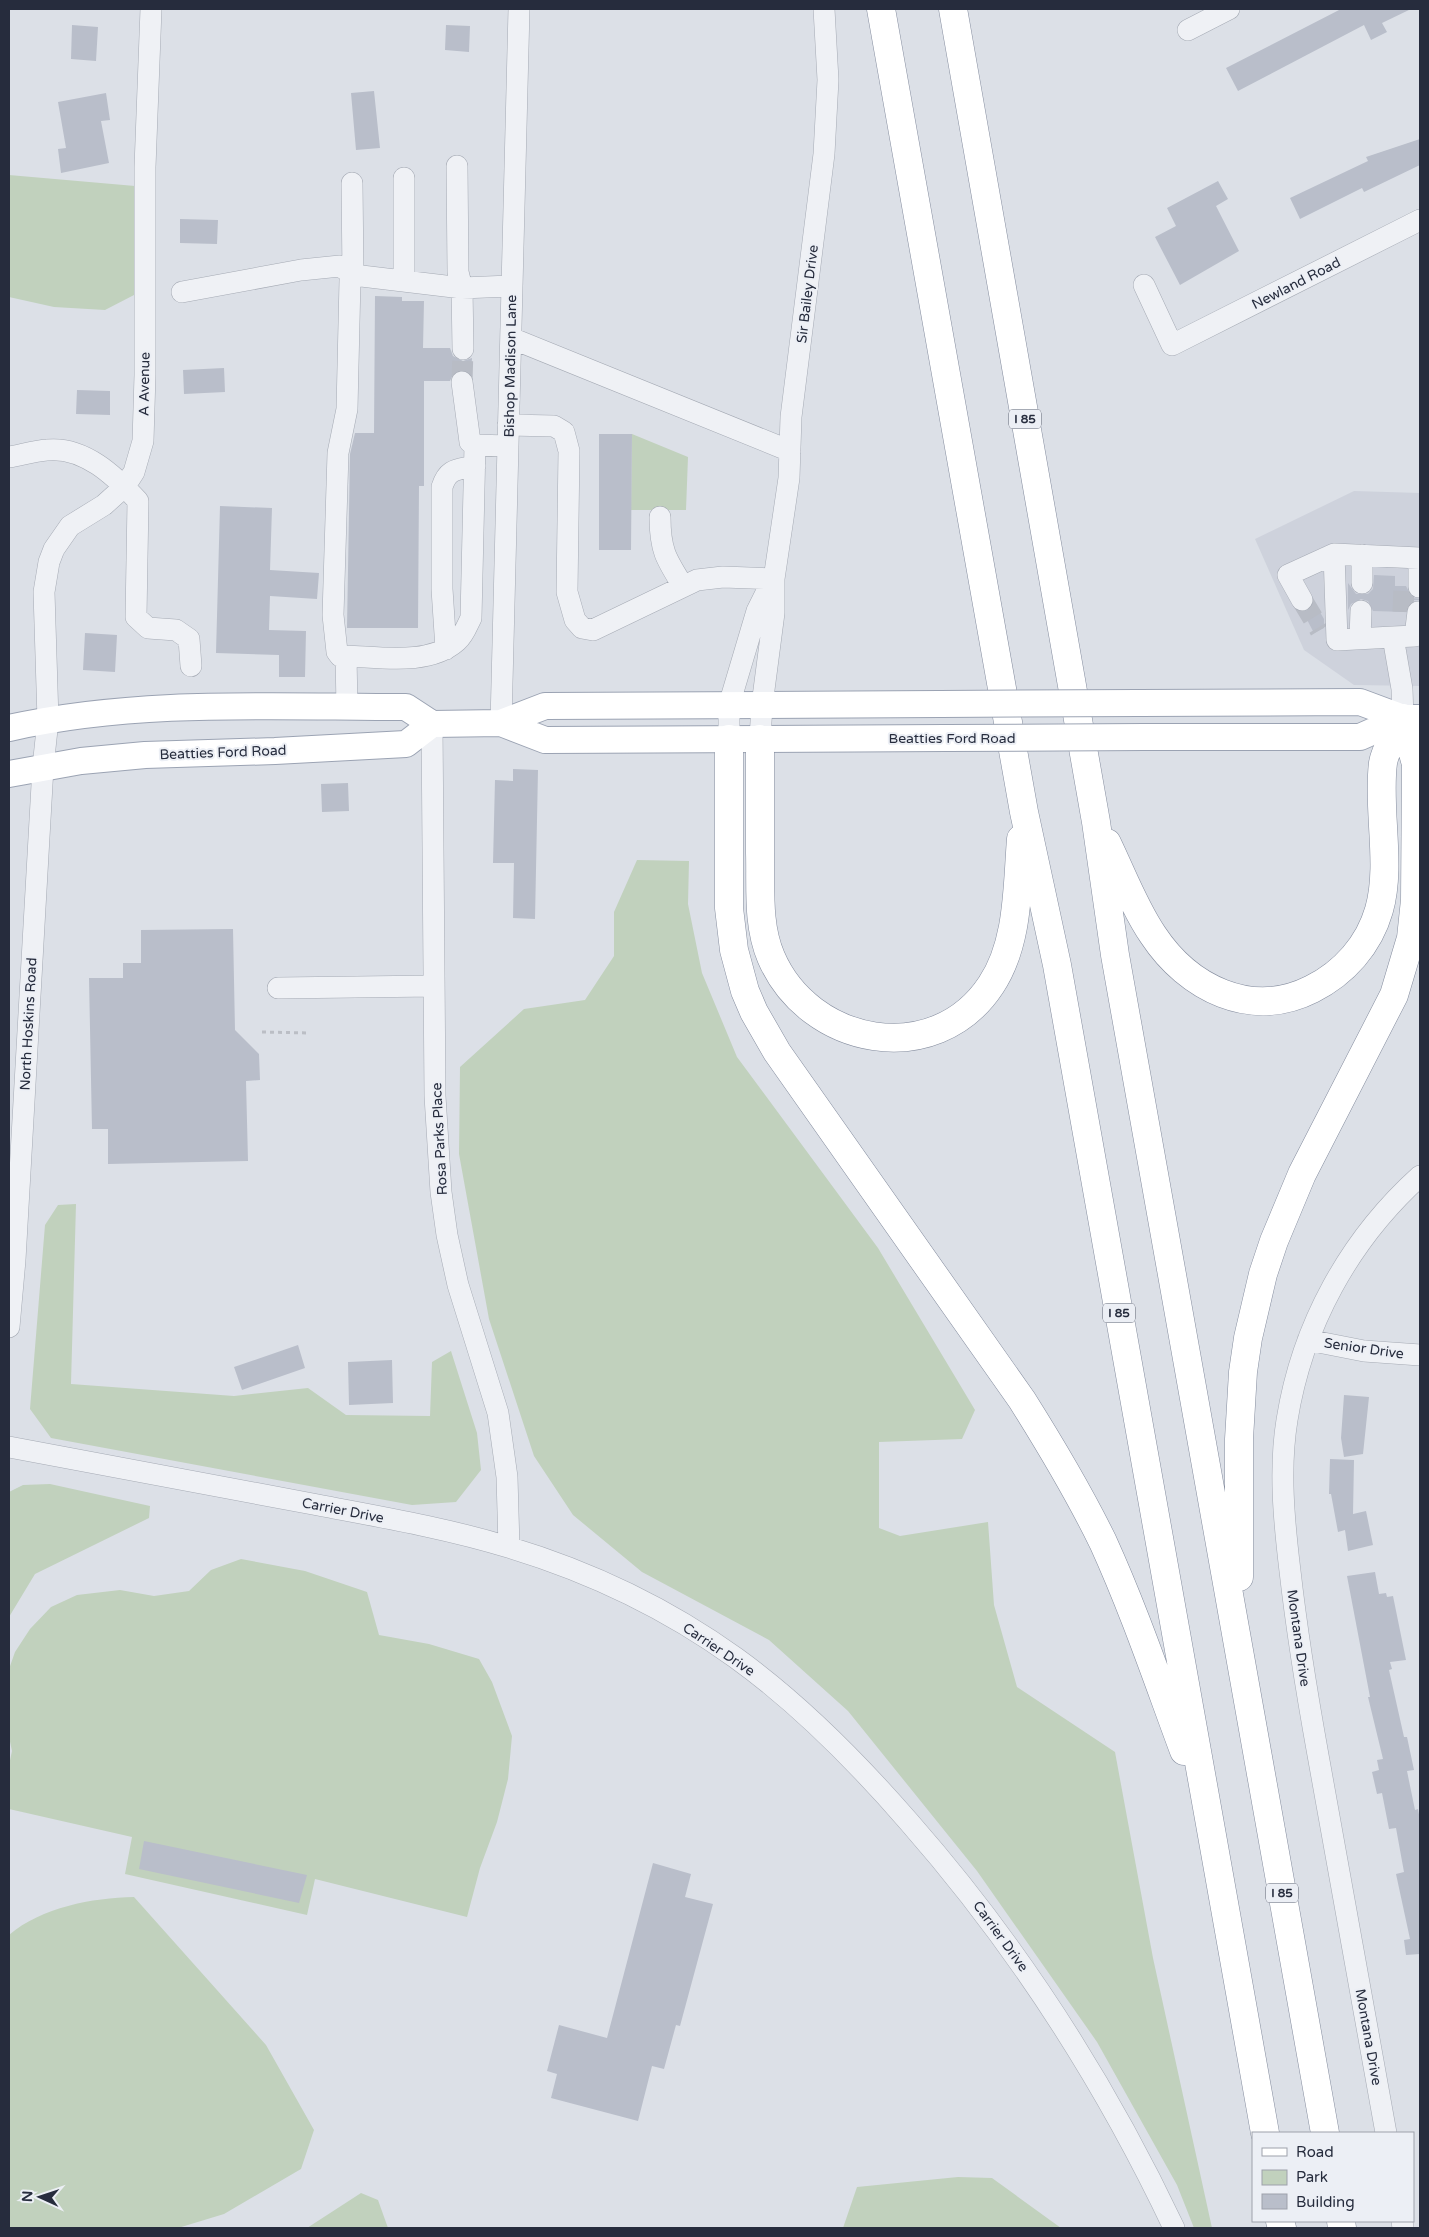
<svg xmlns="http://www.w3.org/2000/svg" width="1429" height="2237" font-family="'Varela Round',sans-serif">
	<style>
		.built { fill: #ced2dc }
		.green { fill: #c1d1bd }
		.building { fill: #b9beca }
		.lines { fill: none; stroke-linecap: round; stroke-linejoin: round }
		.minor-tunnel { stroke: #b8bcc5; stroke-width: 21; stroke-dasharray: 21 11; stroke-linecap: butt }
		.minor-casing { stroke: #a5aab4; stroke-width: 22 }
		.major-casing { stroke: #9ba3b3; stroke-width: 28 }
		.highway-casing { stroke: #848c9e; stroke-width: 29 }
		.path { stroke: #bbbec5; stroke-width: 3; stroke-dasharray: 4 4; stroke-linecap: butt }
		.minor { stroke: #eff1f5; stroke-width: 21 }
		.major { stroke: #fff; stroke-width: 26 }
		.highway { stroke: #fff; stroke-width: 28 }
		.major-bridge-casing { stroke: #9ba3b3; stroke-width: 28; stroke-linecap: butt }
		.major-bridge { stroke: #fff; stroke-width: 26 }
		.labels { text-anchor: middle; stroke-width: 4; stroke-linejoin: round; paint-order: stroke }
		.shield { fill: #eceff5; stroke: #616674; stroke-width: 1 }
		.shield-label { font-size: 12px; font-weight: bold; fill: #262c3d }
		.street-label { font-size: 14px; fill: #262c3d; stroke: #eceff5 }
	</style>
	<rect width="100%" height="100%" fill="#dce0e7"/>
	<!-- built -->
	<path class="built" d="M1354 491 1420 493V686L1354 685 1304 650 1255 539Z"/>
	<!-- green -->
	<path class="green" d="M9 175 135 186 134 295 105 310 54 307 9 297Z
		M632 434 688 457 686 510H631Z
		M637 860 689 861 688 904 702 973 737 1057 878 1248 975 1410 962 1439 879 1442V1528L900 1536 988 1522 994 1605 1017 1687 1115 1752 1153 1958 1212 2228H1194L1177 2185 1097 2042 977 1871 848 1711 769 1640 642 1572 573 1515 534 1456 489 1319 459 1154 460 1067 524 1009 585 1000 614 956V912Z
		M76 1204 71 1384 234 1396 308 1388 346 1415 430 1416 432 1362 451 1351 477 1433 481 1470 456 1502 412 1505 51 1438 30 1409 45 1225 58 1205Z
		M50 1484 150 1506 149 1518 35 1574 9 1617V1492L23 1485Z
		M241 1559 305 1571 367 1592 379 1635 429 1644 479 1659 492 1682 512 1736 508 1779 497 1822 480 1868 467 1917 315 1879 307 1915 125 1874 132 1837 9 1809V1765L12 1751 9 1737V1669L15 1652 30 1629 51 1607 77 1595 120 1590 154 1596 189 1591 211 1570Z
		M134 1897 266 2045 314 2130 301 2169 224 2214 178 2228H9V1935C42 1907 92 1898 134 1897Z
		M958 2177 992 2178 1061 2228H843L857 2187Z
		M361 2193 378 2200 388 2228H307Z"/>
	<!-- building -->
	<path class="building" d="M1341 9H1411L1382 23 1387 32 1371 40 1364 25 1238 91 1226 68Z
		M72 25 98 27 96 61 71 59Z
		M446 25 470 26 469 52 445 50Z
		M374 91 380 148 356 150 351 93Z
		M106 93 110 120 101 121 109 163 61 173 58 149 66 148 58 102Z
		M1420 139V165L1364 192 1362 188 1300 219 1290 198 1368 161 1366 157Z
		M1218 181 1228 199 1216 206 1239 251 1180 285 1155 237 1176 226 1167 208Z
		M180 219 218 220 217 244 180 243Z
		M375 296 402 297V301H424L423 348H450L453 356 463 361 472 358 471 374 460 370 454 372 450 381H424V486H419L418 628H347L350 454 355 433H374Z
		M224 368 225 392 184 394 183 370Z
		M77 390 110 391V415L76 414Z
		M599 434H632L631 550H599Z
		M220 506 272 508 270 570 319 573 317 599 270 596 269 630 306 631 305 677H279V655L216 653Z
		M1374 575 1395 576V586H1406L1412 598 1420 599V600H1414L1408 604 1405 612 1373 611 1368 601 1361 599 1351 604 1348 610V583L1356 594H1368L1373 589Z
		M1314 602 1324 619V628L1314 633 1303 612 1308 611Z
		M85 633 117 635 115 672 83 670Z
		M513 769 538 770 535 919 513 918 514 863H493L495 780 513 781Z
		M348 783 349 811 322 812 321 784Z
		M233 929 235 1030 259 1054 260 1080 246 1081 248 1161 108 1164V1129H92L89 978H123V963H141V930Z
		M298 1345 305 1368 242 1390 234 1367Z
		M392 1360 393 1403 349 1405 348 1362Z
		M1344 1395 1369 1397 1363 1454 1344 1457 1341 1438Z
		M1330 1459 1354 1460 1353 1514 1366 1511 1373 1545 1348 1551 1345 1530 1338 1532 1331 1494H1329Z
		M1375 1572 1379 1594 1386 1593 1387 1597 1393 1596 1406 1660 1390 1662 1392 1669 1389 1670 1404 1737H1407L1414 1770 1407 1771 1415 1810 1418 1809 1420 1820V1954L1406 1955 1404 1940 1410 1939 1396 1874 1404 1872 1396 1828 1389 1829 1382 1793 1377 1794 1372 1772 1379 1770 1377 1760 1383 1759 1368 1697H1370L1347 1576Z
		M144 1841 307 1875 299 1903 139 1869Z
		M653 1863 691 1874 685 1897 713 1904 680 2026 676 2025 664 2069 652 2066 638 2121 551 2098 557 2074 547 2071 559 2025 607 2038Z"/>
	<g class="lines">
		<!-- minor-tunnel -->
		<path class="minor-tunnel" d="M462 382 463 349
			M1302 600 1320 630
			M1403 612 1404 586"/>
		<defs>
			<path id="minor" d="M1188 30 1229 9
				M457 166 458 272 462 288 463 349
				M352 183 353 275
				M404 281V178
				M1144 285 1172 345 1420 220
				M182 292 301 270 340 266 353 275
				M511 338 790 451
				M462 382 470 442 474 445 508 446
				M508 425 554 426 564 432 569 451 567 592 575 620 582 628 593 630 697 580 723 577 774 579
				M9 457C21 455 34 451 47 450 84 446 115 476 138 501L136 617 148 628 176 630 189 639 191 666
				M660 517C660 550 666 559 683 586
				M1362 583V555
				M1302 600 1288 575 1334 554
				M1393 637 1415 636 1418 612
				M1360 638 1361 611
				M446 649 442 589V487C448 468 457 470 475 466
				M346 656C380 657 429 666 457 641 464 635 467 626 471 618L475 445
				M347 707 346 656H340L337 652 333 615 338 453 347 409 350 280 353 275 462 288 512 286
				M1403 718 1402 689 1393 637 1337 640 1334 554 1419 558V587
				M501 723 519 9
				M432 724 435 1096 441 1192 447 1235 458 1285 498 1413 507 1477 509 1547
				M729 739V705L757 611 772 581
				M760 739 762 705 774 613V579L789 478 791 417 824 154 828 80 824 9
				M278 988 434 986
				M9 1327 15 1260 43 767 48 720 44 592 49 562 54 549 70 526 104 505 125 486 134 472 143 441 145 375V167L151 9
				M1308 1340 1364 1351 1420 1355
				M9 1447C112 1466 215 1485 318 1505 381 1517 446 1528 508 1547 588 1571 668 1609 736 1658 801 1705 857 1762 909 1822 1017 1945 1104 2080 1174 2228
				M1386 2133C1363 2007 1341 1881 1318 1755 1307 1694 1297 1633 1290 1571 1284 1521 1279 1469 1287 1420 1302 1326 1349 1240 1420 1176
				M1402 2221 1403 2228"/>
			<path id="major" d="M1139 703 1360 702 1403 718H1420
				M501 723 545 740 946 738
				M9 728C138 699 274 707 406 707L432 724 501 723 545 706 940 704
				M1145 737H1360L1403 718
				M9 774 81 761 145 755 275 751 406 744 432 724"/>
			<path id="highway" d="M881 9 1024 812 1057 965 1265 2133
				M953 9 1096 822 1115 955 1325 2133
				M729 739V908L734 950 745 991 754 1012 777 1052 1022 1400C1051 1446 1079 1493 1103 1542 1134 1610 1158 1681 1184 1751
				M760 739C760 777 760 815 760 853 761 887 757 924 771 957 809 1046 935 1070 991 985 1019 943 1017 887 1021 839
				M1107 843C1122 874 1134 907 1153 935 1188 988 1251 1020 1312 989 1344 973 1369 945 1379 910 1392 865 1377 809 1383 763 1385 749 1397 732 1403 718
				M1239 1577V1439L1243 1372 1248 1338 1263 1274 1274 1241 1302 1174 1394 995 1411 938 1415 900 1416 764 1403 718
				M1280 2221 1282 2228
				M1341 2221 1342 2228"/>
		</defs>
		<!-- minor casing -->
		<use href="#minor" class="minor-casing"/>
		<!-- major casing -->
		<use href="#major" class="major-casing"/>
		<!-- highway casing -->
		<use href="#highway" class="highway-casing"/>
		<!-- path -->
		<path class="path" d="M262 1032 310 1033"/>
		<!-- minor -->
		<use href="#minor" class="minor"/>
		<!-- major -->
		<use href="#major" class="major"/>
		<!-- highway -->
		<use href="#highway" class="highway"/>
		<defs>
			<path id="major-bridge" d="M940 704 1139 703
				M946 738 1145 737"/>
		</defs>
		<!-- major-bridge casing -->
		<use href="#major-bridge" class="major-bridge-casing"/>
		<!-- major-bridge -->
		<use href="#major-bridge" class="major-bridge"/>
	</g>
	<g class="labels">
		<!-- shield labels -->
		<g class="shield">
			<rect x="1009" y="409.5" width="32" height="19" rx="4"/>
			<rect x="1103" y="1303.5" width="32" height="19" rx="4"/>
			<rect x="1266" y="1883.5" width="32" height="19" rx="4"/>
		</g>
		<g class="shield-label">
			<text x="1025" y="423">I 85</text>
			<text x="1119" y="1317">I 85</text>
			<text x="1282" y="1897">I 85</text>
		</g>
		<!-- street labels -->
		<g class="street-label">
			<text transform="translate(1296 283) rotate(-27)" y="5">Newland Road</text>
			<text transform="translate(807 294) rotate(-83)" y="5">Sir Bailey Drive</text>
			<text transform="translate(510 366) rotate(-89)" y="5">Bishop Madison Lane</text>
			<text transform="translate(144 384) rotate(-89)" y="5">A Avenue</text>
			<text x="952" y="743">Beatties Ford Road</text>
			<text transform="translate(223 752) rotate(-2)" y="5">Beatties Ford Road</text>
			<text transform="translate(28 1024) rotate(-87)" y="5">North Hoskins Road</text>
			<text transform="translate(439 1139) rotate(-93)" y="5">Rosa Parks Place</text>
			<text transform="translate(1364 1348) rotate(8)" y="5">Senior Drive</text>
			<text transform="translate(343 1510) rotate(11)" y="5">Carrier Drive</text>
			<text transform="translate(1299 1638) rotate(82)" y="5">Montana Drive</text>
			<text transform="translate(719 1649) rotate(34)" y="5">Carrier Drive</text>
			<text transform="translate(1001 1936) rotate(54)" y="5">Carrier Drive</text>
			<text transform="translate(1369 2037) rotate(80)" y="5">Montana Drive</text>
		</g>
	</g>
	<!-- border -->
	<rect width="1429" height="2237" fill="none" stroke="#262c3d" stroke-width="20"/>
	<!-- legend -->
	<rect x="1252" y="2132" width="162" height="90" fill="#eceff5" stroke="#9da1ab"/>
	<rect x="1262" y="2148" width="25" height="8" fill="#ffffff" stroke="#9da1ab"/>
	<text x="1296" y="2157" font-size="15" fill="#262c3d">Road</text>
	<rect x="1262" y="2170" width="25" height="15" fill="#c1d1bd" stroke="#9da1ab"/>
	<text x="1296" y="2182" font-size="15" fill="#262c3d">Park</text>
	<rect x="1262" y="2194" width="25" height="15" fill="#b9beca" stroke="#9da1ab"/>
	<text x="1296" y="2207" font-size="15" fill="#262c3d">Building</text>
	<!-- north arrow -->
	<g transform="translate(40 2197) rotate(273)" stroke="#eceff5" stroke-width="4" paint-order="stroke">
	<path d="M0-4L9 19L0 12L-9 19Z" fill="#262c3d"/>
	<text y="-8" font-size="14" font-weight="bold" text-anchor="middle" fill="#262c3d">N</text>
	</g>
</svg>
